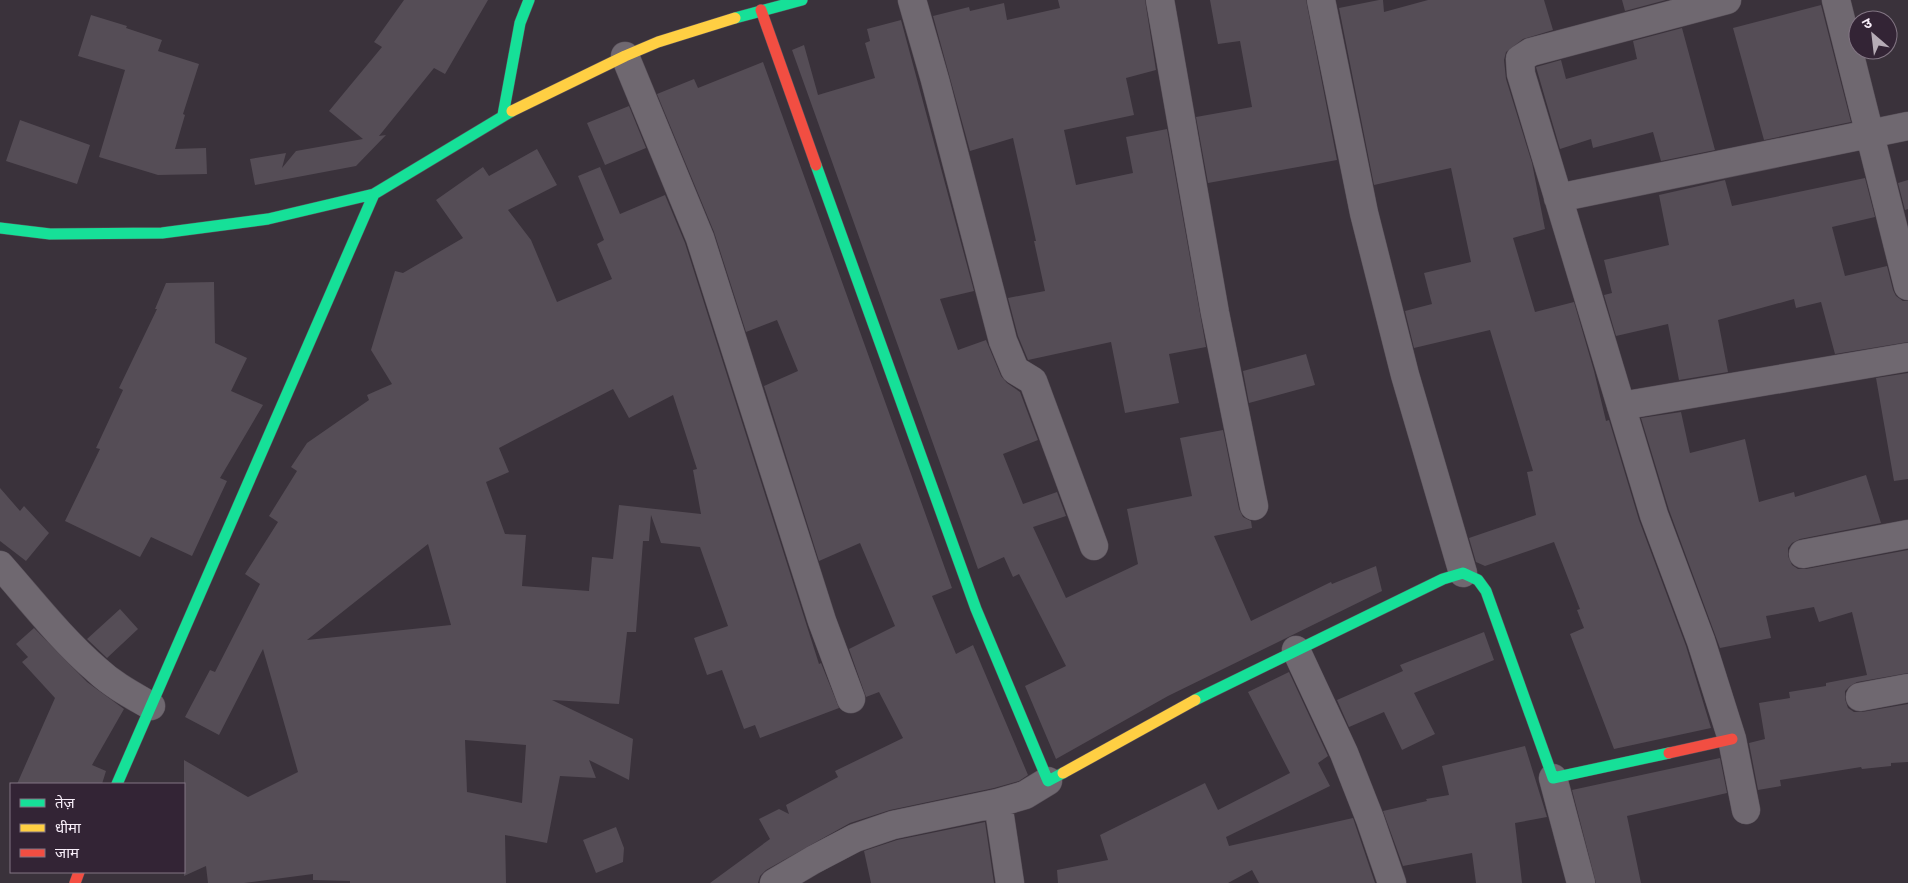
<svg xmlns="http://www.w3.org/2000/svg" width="1908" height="883" font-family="'DejaVu Sans','Noto Sans Devanagari',sans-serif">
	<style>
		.building { fill: #554d56; fill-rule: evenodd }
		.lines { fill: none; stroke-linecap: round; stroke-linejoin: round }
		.street-casing { stroke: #59515a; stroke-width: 29 }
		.fast-casing { stroke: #59515a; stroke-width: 12 }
		.slow-casing { stroke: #59515a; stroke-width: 12 }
		.jam-casing { stroke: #59515a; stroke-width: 12 }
		.street { stroke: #6f6870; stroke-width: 28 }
		.fast { stroke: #16e098; stroke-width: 11 }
		.slow { stroke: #ffcf43; stroke-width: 11 }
		.jam { stroke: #f24e42; stroke-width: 11 }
	</style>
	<rect width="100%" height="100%" fill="#3a323b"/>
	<!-- building -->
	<path class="building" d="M404 0H488L445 74 434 68 379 136 386 135 356 166 255 185 250 159 286 153 282 168 296 151 363 139 329 111 382 47 374 42Z
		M1058 0H1145L1156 70 1126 78 1134 115 1064 130 1076 185 1133 173 1126 137 1167 129 1206 347 1169 354 1179 403 1125 413 1111 342 1028 360 1018 336 1008 298 1045 291 1034 241H1036L1013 138 970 151 933 16 969 7 970 11 1004 3 1007 20 1060 8Z
		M1210 0H1306L1337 160 1208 183 1196 117 1252 107 1240 41 1218 44Z
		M1379 0H1383L1384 12 1428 0H1544L1553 30 1523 39 1506 52 1504 60 1506 79 1532 163 1545 229 1513 238 1535 312 1574 302 1594 371 1606 421 1609 420 1639 520 1686 646 1711 728 1614 749 1570 634 1584 628 1577 610 1580 609 1554 542 1485 566 1476 562 1469 538 1536 515 1527 472 1533 471 1490 330 1414 348 1405 311 1432 304 1424 273 1471 262 1451 168 1374 185 1339 8Z
		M1622 0H1666L1625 11Z
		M1821 5 1851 122 1764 140 1733 28Z
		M91 15 127 26 126 28 162 40 158 51 199 64 183 114 185 115 175 149 206 148 207 174 158 175 99 157 125 70 78 56Z
		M901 20 974 291 940 299 958 350 986 340 1001 376 1007 383 1020 392 1038 440 1003 454 1023 504 1057 492 1066 516 1033 527 1066 598 1138 564 1127 509 1192 496 1180 438 1223 430 1239 509 1243 517 1251 521 1252 528 1214 536 1251 621 1331 582 1332 584 1376 566 1382 591 1168 696 1056 759 1025 686 1066 666 1019 574 1013 577 1004 557 978 569 792 50 804 45 818 95 875 78 865 43 870 41 867 29Z
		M1682 28 1715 150 1661 161 1653 132 1593 148 1591 139 1560 149 1536 67 1561 60 1566 79 1637 59 1633 41Z
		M763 62 952 588 932 596 956 654 973 645 1028 775 1019 781 994 788 890 810 850 823 766 870 760 876 758 883H710L770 839 759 819 779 809 789 814 786 805 838 777 835 771 903 738 879 692 866 697 849 649 895 626 860 543 819 561 764 386 798 371 777 320 746 332 714 232 657 94 694 79 698 88Z
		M629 106 646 148 605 165 587 123Z
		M20 120 90 145 77 184 6 161Z
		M537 149 557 185 508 210 531 240 557 302 612 279 597 244 604 240 578 176 600 167 620 214 665 195 685 243 819 664 821 663 839 708 760 738 755 725 744 729 722 670 707 675 694 638 728 626 700 547 661 543 651 515 649 541H643L636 632H627L619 704 552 700 633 739 629 780 589 760 596 778 560 776 547 843 505 835 506 883H350V881L313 880V874L244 883H208L206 866 184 876V760L248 797 298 772 263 649 219 735 185 717 210 670 215 672 260 584 245 574 278 522 269 516 297 471 291 467 307 443 369 400 367 395 392 384 371 350 395 271 403 273 463 238 436 200 483 167 489 176ZM613 389 629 418 673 395 697 469 693 470 701 514 619 505 613 559 592 557 589 591 522 586 526 535 505 534 486 482 509 472 499 448ZM428 544 451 625 307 640ZM465 740 526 745 522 803 467 792Z
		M1865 178 1875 217 1832 227 1845 276 1887 266 1893 290 1896 296 1903 301H1908V342L1835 354 1821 302 1796 308 1794 299 1718 320 1728 372 1679 380 1668 324 1616 336 1604 295 1612 293 1604 260 1669 245 1659 195 1725 180 1732 206Z
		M1908 180V209L1905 210 1898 183Z
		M214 282 215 343 247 358 231 391 263 405 220 478 227 481 192 556 151 537 140 557 65 521 100 449 96 448 123 390 119 388 157 309H155L166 283Z
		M1306 354 1315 385 1249 403 1243 371Z
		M1908 373V479L1894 481 1876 378Z
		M1681 412 1690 453 1745 439 1759 502 1794 492 1795 497 1866 475 1881 523 1800 539 1792 543 1788 548V556L1792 565 1798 569H1806L1908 550V673L1857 682 1850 686 1845 691V699L1848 708 1854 712H1862L1908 704V762L1891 763V766L1862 769 1861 767 1780 780 1781 786 1758 790 1749 743 1765 739 1759 703 1790 698 1789 692 1826 686V683L1867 675 1852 612 1819 622 1814 607 1766 616 1771 638 1720 648 1669 510 1641 418Z
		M0 488 20 511 24 506 49 533 26 561 0 541Z
		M120 609 138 629 107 658 87 639Z
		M34 628 87 682 124 709 92 765 106 771 102 784H17L55 698 22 662 28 657 16 644Z
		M1484 632 1494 660 1414 693 1435 734 1402 750 1384 712 1349 727 1337 700 1403 671 1400 665Z
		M1289 672 1328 756 1318 763 1330 786 1226 837 1229 846 1353 818 1375 883H1259L1252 870 1228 883H1058L1057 870 1108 860 1100 835 1205 783 1218 810 1290 773 1248 692Z
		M1525 746 1547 817 1515 823 1522 883H1476L1472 853 1403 866 1383 811 1427 801 1426 799 1449 795 1442 766Z
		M1720 758 1727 793 1627 816 1641 883H1596L1572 790Z
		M985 822 994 883H871L864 851 897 840Z
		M616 827 624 848 623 862 596 873 583 840Z"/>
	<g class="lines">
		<defs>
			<path id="street" d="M912 0 935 80 1003 341 1015 370 1033 381 1094 546
				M1160 0 1215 313 1254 506
				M1321 0 1364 213 1405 375 1463 573
				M1727 0 1531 52 1520 59 1521 74 1654 515 1701 641 1732 739 1746 810
				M1836 0 1908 286
				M625 56 700 238 822 621 851 699
				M1558 198 1908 126
				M1621 406 1908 357
				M1803 554 1908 534
				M0 565C31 600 61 639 97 670 113 685 132 695 151 706
				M1296 650 1344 753 1370 819 1392 883
				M1860 697 1908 688
				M1553 778 1581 883
				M998 803 1010 883
				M774 883 813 860 855 838 893 825 998 803 1025 795 1048 781"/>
			<path id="fast" d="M735 18 802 0
				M503 115 520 23 529 0
				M816 165 976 609 1048 781 1063 773
				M0 228 50 234 162 233 268 219 374 194 512 111
				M1195 700 1443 579 1463 573 1478 580 1486 591 1553 778 1669 753
				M117 784 374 194"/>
			<path id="slow" d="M512 111 625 56 658 42 735 18
				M1063 773 1195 700"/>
			<path id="jam" d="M761 10 816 165
				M1669 753 1732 739
				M75 883 79 872"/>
		</defs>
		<!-- street casing -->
		<use href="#street" class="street-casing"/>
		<!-- fast casing -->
		<use href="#fast" class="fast-casing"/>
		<!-- slow casing -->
		<use href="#slow" class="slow-casing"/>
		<!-- jam casing -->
		<use href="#jam" class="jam-casing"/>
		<!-- street -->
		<use href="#street" class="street"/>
		<!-- fast -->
		<use href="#fast" class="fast"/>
		<!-- slow -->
		<use href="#slow" class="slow"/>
		<!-- jam -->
		<use href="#jam" class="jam"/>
	</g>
	<!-- legend -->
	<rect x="10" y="783" width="175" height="90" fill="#332435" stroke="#827583"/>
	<rect x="20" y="799" width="25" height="8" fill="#16e098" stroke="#827583"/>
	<text x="55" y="808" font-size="15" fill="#f8eef9">तेज़</text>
	<rect x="20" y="824" width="25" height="8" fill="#ffcf43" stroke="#827583"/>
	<text x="55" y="833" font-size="15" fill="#f8eef9">धीमा</text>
	<rect x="20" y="849" width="25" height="8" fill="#f24e42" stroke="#827583"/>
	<text x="55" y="858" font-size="15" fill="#f8eef9">जाम</text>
	<!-- north arrow -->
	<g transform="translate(1873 35) rotate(332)"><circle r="24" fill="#332435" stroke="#827583"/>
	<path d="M0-4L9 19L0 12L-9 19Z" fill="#b6acb6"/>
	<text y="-8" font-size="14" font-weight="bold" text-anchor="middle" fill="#f8eef9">उ</text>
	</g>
</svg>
